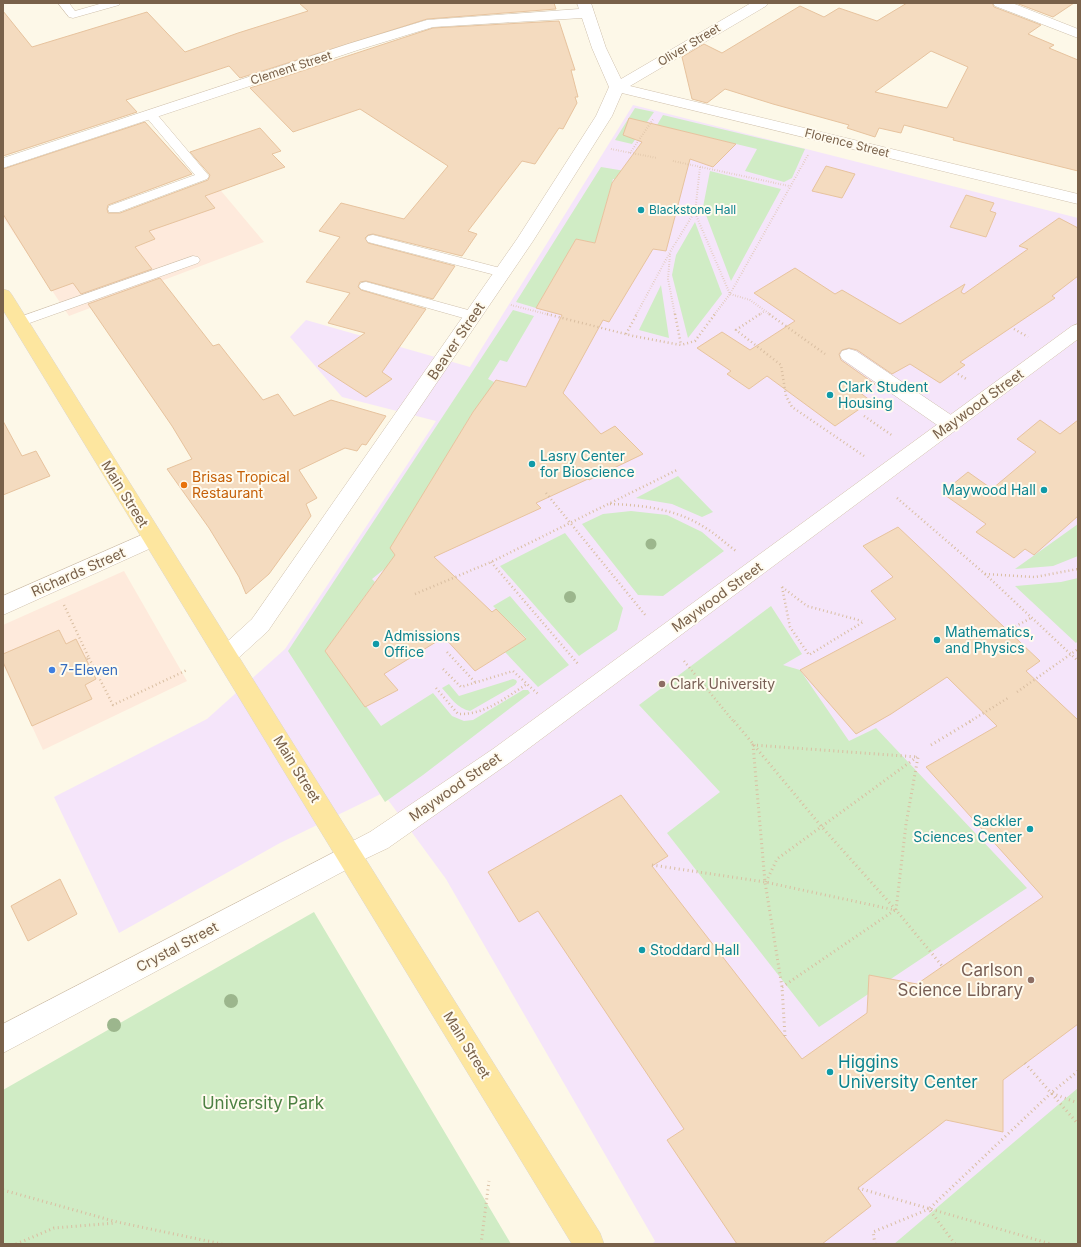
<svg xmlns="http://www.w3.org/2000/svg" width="1081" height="1247" font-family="Inter,sans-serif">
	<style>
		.commercial { fill: #feeadc }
		.education { fill: #f5e5fa }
		.green { fill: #d0ecc5 }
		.building { fill: #f4dbbf; stroke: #e7c39e; fill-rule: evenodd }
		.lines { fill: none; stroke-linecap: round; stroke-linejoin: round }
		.lane-casing { stroke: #d0c1ad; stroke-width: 1 }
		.street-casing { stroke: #d0c1ad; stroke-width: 1 }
		.secondary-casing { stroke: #d3c2aa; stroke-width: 1 }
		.primary-casing { stroke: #dcd6d0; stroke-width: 1 }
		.path-far2 { stroke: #d9bea1; stroke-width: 2; stroke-dasharray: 0.5 2; stroke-linecap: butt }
		.path-far1 { stroke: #d9bea1; stroke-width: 2.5; stroke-dasharray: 1 3; stroke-linecap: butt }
		.path { stroke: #d9bea1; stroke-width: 3; stroke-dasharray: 1 3.5; stroke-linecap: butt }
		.lane { fill: #fff; fill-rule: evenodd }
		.street { fill: #fff; fill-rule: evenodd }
		.secondary { fill: #fff; fill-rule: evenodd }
		.primary { fill: #fde69f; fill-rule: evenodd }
		.tree { fill: #9cb68d }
		.culture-dot { fill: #0f9aa8; stroke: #fffbef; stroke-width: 1.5 }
		.food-dot { fill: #e8710a; stroke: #fffbef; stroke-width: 1.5 }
		.shop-dot { fill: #3f7fe0; stroke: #fffbef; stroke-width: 1.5 }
		.education-dot { fill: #8d6e63; stroke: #fffbef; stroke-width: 1.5 }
		.labels { text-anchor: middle; stroke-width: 4; stroke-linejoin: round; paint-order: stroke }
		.far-street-label { font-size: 12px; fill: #79614a; stroke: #fffbef }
		.far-culture-label { font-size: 12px; fill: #0d838f; stroke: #fffbef; text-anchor: start }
		.street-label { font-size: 14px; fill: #79614a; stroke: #fffbef }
		.culture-label { font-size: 14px; fill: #0d838f; stroke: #fffbef; text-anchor: start }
		.food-label { font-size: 14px; fill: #c56008; stroke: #fffbef; text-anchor: start }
		.shop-label { font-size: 14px; fill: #366cbe; stroke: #fffbef; text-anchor: start }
		.education-label { font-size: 14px; fill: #785e54; stroke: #fffbef; text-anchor: start }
		.near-education-label { font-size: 17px; fill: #785e54; stroke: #fffbef; text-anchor: end }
		.near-culture-label { font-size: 17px; fill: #0d838f; stroke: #fffbef; text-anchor: start }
		.near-park-label { font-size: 17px; fill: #4c8042; stroke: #fffbef }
	</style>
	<rect width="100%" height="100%" fill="#fdf8e8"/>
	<!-- commercial -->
	<path class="commercial" d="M3 175 98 229 217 186 264 242 69 316 3 217Z
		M124 571 187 681 43 750 3 664V625Z"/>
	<!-- education -->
	<path class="education" d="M633 105 1078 218V1244H652L655 1241 446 879 383 793 280 843 119 933 54 797 207 719 285 649 436 421 342 397 290 337 306 320 470 367Z"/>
	<!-- green -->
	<path class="green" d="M635 108 654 112 632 144 615 140Z
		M663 115 805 149 792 178 784 182 745 171 757 149 657 125Z
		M601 167 625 171 622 180 613 179 595 243 576 239 536 308 516 302Z
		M710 171 781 189 731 281 703 207Z
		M695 222 722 294 688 338 672 275 676 255Z
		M661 285 669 338 639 330Z
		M513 310 534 316 507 362 500 360 488 379 494 382 486 396 473 412 396 539 398 558 372 579 375 582 325 651 381 726 433 693 452 716 464 721 473 720 523 690H528L530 693 423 775 385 802 288 651Z
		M678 476 713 512 702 517 672 504 636 498Z
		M631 511 667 515 702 532 724 551 663 596 638 595 582 524 603 514Z
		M1078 524V556L1053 566 1015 569Z
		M565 533 623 608 617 630 579 656 500 566Z
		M1078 578V641L1076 643 1015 586 1061 582Z
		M510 596 569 665 538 687 505 652 526 638 493 606Z
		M771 606 802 654 783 665 800 670 849 741 876 728 1027 888 819 1027 667 833 720 792 639 705Z
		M513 679 516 680 517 682 515 685 470 711C458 709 450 697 442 688L449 684 459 696Z
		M314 912 511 1244H3V1090Z
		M1078 1088V1244H894Z"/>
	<!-- building -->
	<path class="building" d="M299 3H554L556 9 427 19 240 78 229 66 126 100 137 112 3 156V11L32 47 147 12 185 52 238 33 308 11Z
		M907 3H992L994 7 1041 25 1028 34 1054 45 1049 48 1078 60V171L953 140 954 138 904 125 901 133 879 128 875 137 847 128 849 125 773 104 725 89 707 103 692 99 682 57 704 44 722 53 800 6 824 17 839 8 877 21ZM931 51 968 67 947 108 875 92Z
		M1016 3H1074L1053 17Z
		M559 21 575 70H571L578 97H575L577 103 563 129 559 128 535 164 522 161 468 231 477 234 462 256 373 234 368 235 365 238 368 243 455 266 433 299 366 281 360 282 358 287 361 290 426 309 382 372 392 379 366 397 318 366 365 333 328 323 350 293 306 282 340 237 319 231 341 203 404 219 448 166 360 109 293 132 250 88 433 28Z
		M629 118 736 144 713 167 690 159 666 251 653 249 609 322 603 320 563 393 601 434 615 426 643 454 589 480 588 479 536 503 541 508 434 557 492 612 496 609 526 639 475 671 444 637 384 674 398 690 365 707 325 651 395 555 390 548 473 412 496 380 526 387 562 315 536 308 576 239 595 243 612 183 642 142 623 135Z
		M145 122 192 174 108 205 107 209 108 213H120L208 180 210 175 190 152 260 128 281 151 272 154 285 167 205 196 215 208 149 231 155 239 135 247 152 269 81 294 73 283 51 291 3 214V169Z
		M826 166 855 174 842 198 812 191Z
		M966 195 994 203 990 211 996 213 986 237 950 227Z
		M1059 218 1078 228V276L1052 296 1055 298 960 362 965 365 940 383 910 364 892 374 857 350 849 348 842 350 839 354 841 360 875 384 859 392 871 401 835 426 767 376 749 389 727 374 731 371 697 348 722 332 750 350 795 321 754 293 795 268 835 294 842 290 900 324 965 284 961 292 964 294 1028 249 1019 246Z
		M160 278 213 346 219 344 263 400 278 394 294 416 331 400 386 416 366 445 362 444 357 451 345 448 299 470 317 498 306 504 311 516 269 574 246 594 239 577 209 528 167 469 192 459 172 426 88 304Z
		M1040 420 1060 434 1078 420V516L1034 555 1025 549 1014 558 976 532 986 524 942 493 968 472 992 489 1036 452 1017 439Z
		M3 421 22 456 36 451 50 476 3 495Z
		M898 527 1040 661 1026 671 1078 720V1024L1003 1080V1132L946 1120 858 1188 871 1206 822 1244H737L667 1140 684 1129 538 911 519 922 488 872 621 795 668 856 652 866 802 1059 867 1013 869 975 917 984 1043 897 926 767 997 726 947 677 891 714 856 734 800 670 896 619 871 591 893 577 863 546Z
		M59 630 66 644 76 639 96 679 85 685 92 699 32 726 3 662V654Z
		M60 879 77 914 28 941 11 906Z"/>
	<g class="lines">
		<defs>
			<path id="lane" d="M58 3H69L75 11 103 3H120L119 5 73 18 69 17Z
				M151 111 155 112 209 176 207 179 119 212H109L108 209 109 206 195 175 147 118 145 115 147 112Z
				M373 235 508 270 510 273 508 276 503 277 368 242 366 239 368 236Z
				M193 256 198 257 200 260 198 263 24 325H14L12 322 14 319Z
				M366 282 479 313 481 316 479 319 474 321 361 289 359 286 361 283Z"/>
			<path id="street" d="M577 3H591L606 48 621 79 751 3H768L766 6 630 86 1078 194V204L622 93 612 116 533 241 268 631 234 662 226 665 218 662 215 656 218 650 252 619 517 239 596 116 609 87 592 48 582 18 433 27 358 50 3 168V158L348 44 427 20 579 9Z
				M993 3H1012L1078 29V38L995 6Z
				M849 349 856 351 957 419 960 424 957 429 950 431 943 429 842 359 840 355 842 351Z
				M153 530 160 532 163 538 160 544 3 615V596Z
				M350 844 359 847 363 855 359 863 3 1053V1024Z"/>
			<path id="secondary" d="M1078 324V339L509 763 388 848 350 866 341 863 337 855 341 847 370 832 493 749 1072 326Z"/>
			<path id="primary" d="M3 289 9 291 12 295 600 1233 604 1244H572L3 310Z"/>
		</defs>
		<!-- lane casing -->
		<use href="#lane" class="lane-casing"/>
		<!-- street casing -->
		<use href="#street" class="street-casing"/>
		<!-- secondary casing -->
		<use href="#secondary" class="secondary-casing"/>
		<!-- primary casing -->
		<use href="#primary" class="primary-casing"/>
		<!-- path-far2 -->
		<path class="path-far2" d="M611 149 657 158
			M630 153 654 118
			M673 161 789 186
			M700 167 695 213 730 294 750 300 771 315
			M670 254 668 279 675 315
			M511 305 550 315
			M636 315 670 252 694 213
			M714 315 730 294 808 155
			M759 315 765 311"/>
		<!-- path-far1 -->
		<path class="path-far1" d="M547 314 633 336 681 345 695 341 715 314
			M675 314 681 345
			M760 314 736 330 781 365 786 396 792 407 864 456
			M769 314 825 354
			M1014 329 1028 337
			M626 334 637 314
			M958 374 968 380
			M864 416 893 436
			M546 493 646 616
			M897 498 985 574 1078 661
			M610 504C643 505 676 509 704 527 716 534 725 543 736 551
			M491 562 578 664
			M985 574 1035 577 1078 569
			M782 587 790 627 809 655 863 622
			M782 587 807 606 862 621
			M415 594 491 562 677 470
			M64 605 89 658 86 659
			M1001 634 1031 618
			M447 652 475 682
			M89 658 113 705 187 670
			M684 661 734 722
			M443 669 461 687 513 671 538 694
			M436 688 458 714C485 715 505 698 527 684
			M1017 692 1078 649
			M969 722 1008 698"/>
		<!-- path -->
		<path class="path" d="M734 721 821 826 896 910 943 967
			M931 745 971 721
			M652 865 765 882 895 910
			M766 882 777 859 917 757
			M896 910 906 824 918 757
			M782 987 895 910
			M785 1036 782 987 765 882 753 745 918 757
			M1025 1063 1078 1124
			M1078 1071 1051 1093 1078 1103
			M858 1188 1051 1244
			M3 1190 117 1222 222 1244
			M16 1244 54 1228 115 1223
			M481 1244 489 1181
			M875 1244 873 1232 929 1209
			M955 1244 929 1209 1051 1093"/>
		<!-- lane -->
		<use href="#lane" class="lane"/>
		<!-- street -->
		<use href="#street" class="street"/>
		<!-- secondary -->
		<use href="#secondary" class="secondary"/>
		<!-- primary -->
		<use href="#primary" class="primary"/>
	</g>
	<!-- trees -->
	<g class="tree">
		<circle cx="651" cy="544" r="5.5"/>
		<circle cx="570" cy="597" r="6"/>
		<circle cx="231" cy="1001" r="7"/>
		<circle cx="114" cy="1025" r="7"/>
	</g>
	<!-- markers -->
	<g class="culture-dot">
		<circle cx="641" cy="210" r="4"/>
		<circle cx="830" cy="395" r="4"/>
		<circle cx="532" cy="464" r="4"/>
		<circle cx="1044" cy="490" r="4"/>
		<circle cx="937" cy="640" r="4"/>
		<circle cx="376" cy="644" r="4"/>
		<circle cx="1030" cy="829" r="4"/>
		<circle cx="642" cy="950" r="4"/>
		<circle cx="830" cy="1072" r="4"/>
	</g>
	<circle class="food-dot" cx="184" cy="485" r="4"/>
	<circle class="shop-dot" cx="52" cy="670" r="4"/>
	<g class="education-dot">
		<circle cx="662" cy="684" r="4"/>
		<circle cx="1031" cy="980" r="4"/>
	</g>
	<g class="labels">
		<!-- far-street labels -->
		<g class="far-street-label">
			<text transform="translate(689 45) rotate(-31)" y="4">Oliver Street</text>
			<text transform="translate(291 68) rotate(-18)" y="4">Clement Street</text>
			<text transform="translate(847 143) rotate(14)" y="4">Florence Street</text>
		</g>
		<!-- far-culture labels -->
		<g class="far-culture-label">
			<text x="649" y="214">Blackstone Hall</text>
		</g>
		<!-- street labels -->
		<g class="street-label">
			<text transform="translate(456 341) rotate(-56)" y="5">Beaver Street</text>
			<text transform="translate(978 404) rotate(-36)" y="5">Maywood Street</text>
			<text transform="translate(125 494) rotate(58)" y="5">Main Street</text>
			<text transform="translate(78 572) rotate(-24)" y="5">Richards Street</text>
			<text transform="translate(717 597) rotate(-36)" y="5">Maywood Street</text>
			<text transform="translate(297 769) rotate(58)" y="5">Main Street</text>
			<text transform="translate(455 787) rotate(-35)" y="5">Maywood Street</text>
			<text transform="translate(177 947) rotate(-28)" y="5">Crystal Street</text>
			<text transform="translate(467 1045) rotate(58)" y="5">Main Street</text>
		</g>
		<!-- culture labels -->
		<g class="culture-label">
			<text x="838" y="392">Clark Student<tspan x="838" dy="16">Housing</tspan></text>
			<text x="540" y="461">Lasry Center<tspan x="540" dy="16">for Bioscience</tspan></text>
			<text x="1036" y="495" text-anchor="end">Maywood Hall</text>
			<text x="945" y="637">Mathematics,<tspan x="945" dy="16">and Physics</tspan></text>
			<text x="384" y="641">Admissions<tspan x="384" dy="16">Office</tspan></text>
			<text x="1022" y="826" text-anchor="end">Sackler<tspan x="1022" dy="16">Sciences Center</tspan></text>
			<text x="650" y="955">Stoddard Hall</text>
		</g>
		<!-- food labels -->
		<g class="food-label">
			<text x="192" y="482">Brisas Tropical<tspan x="192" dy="16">Restaurant</tspan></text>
		</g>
		<!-- shop labels -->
		<g class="shop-label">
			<text x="60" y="675">7-Eleven</text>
		</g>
		<!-- education labels -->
		<g class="education-label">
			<text x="670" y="689">Clark University</text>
		</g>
		<!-- near-education labels -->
		<g class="near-education-label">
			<text x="1023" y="976">Carlson<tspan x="1023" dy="20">Science Library</tspan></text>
		</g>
		<!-- near-culture labels -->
		<g class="near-culture-label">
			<text x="838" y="1068">Higgins<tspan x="838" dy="20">University Center</tspan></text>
		</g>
		<!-- near-park labels -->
		<g class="near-park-label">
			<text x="263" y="1109">University Park</text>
		</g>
	</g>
	<!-- border -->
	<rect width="1081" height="1247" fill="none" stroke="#79614a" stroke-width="8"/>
</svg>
